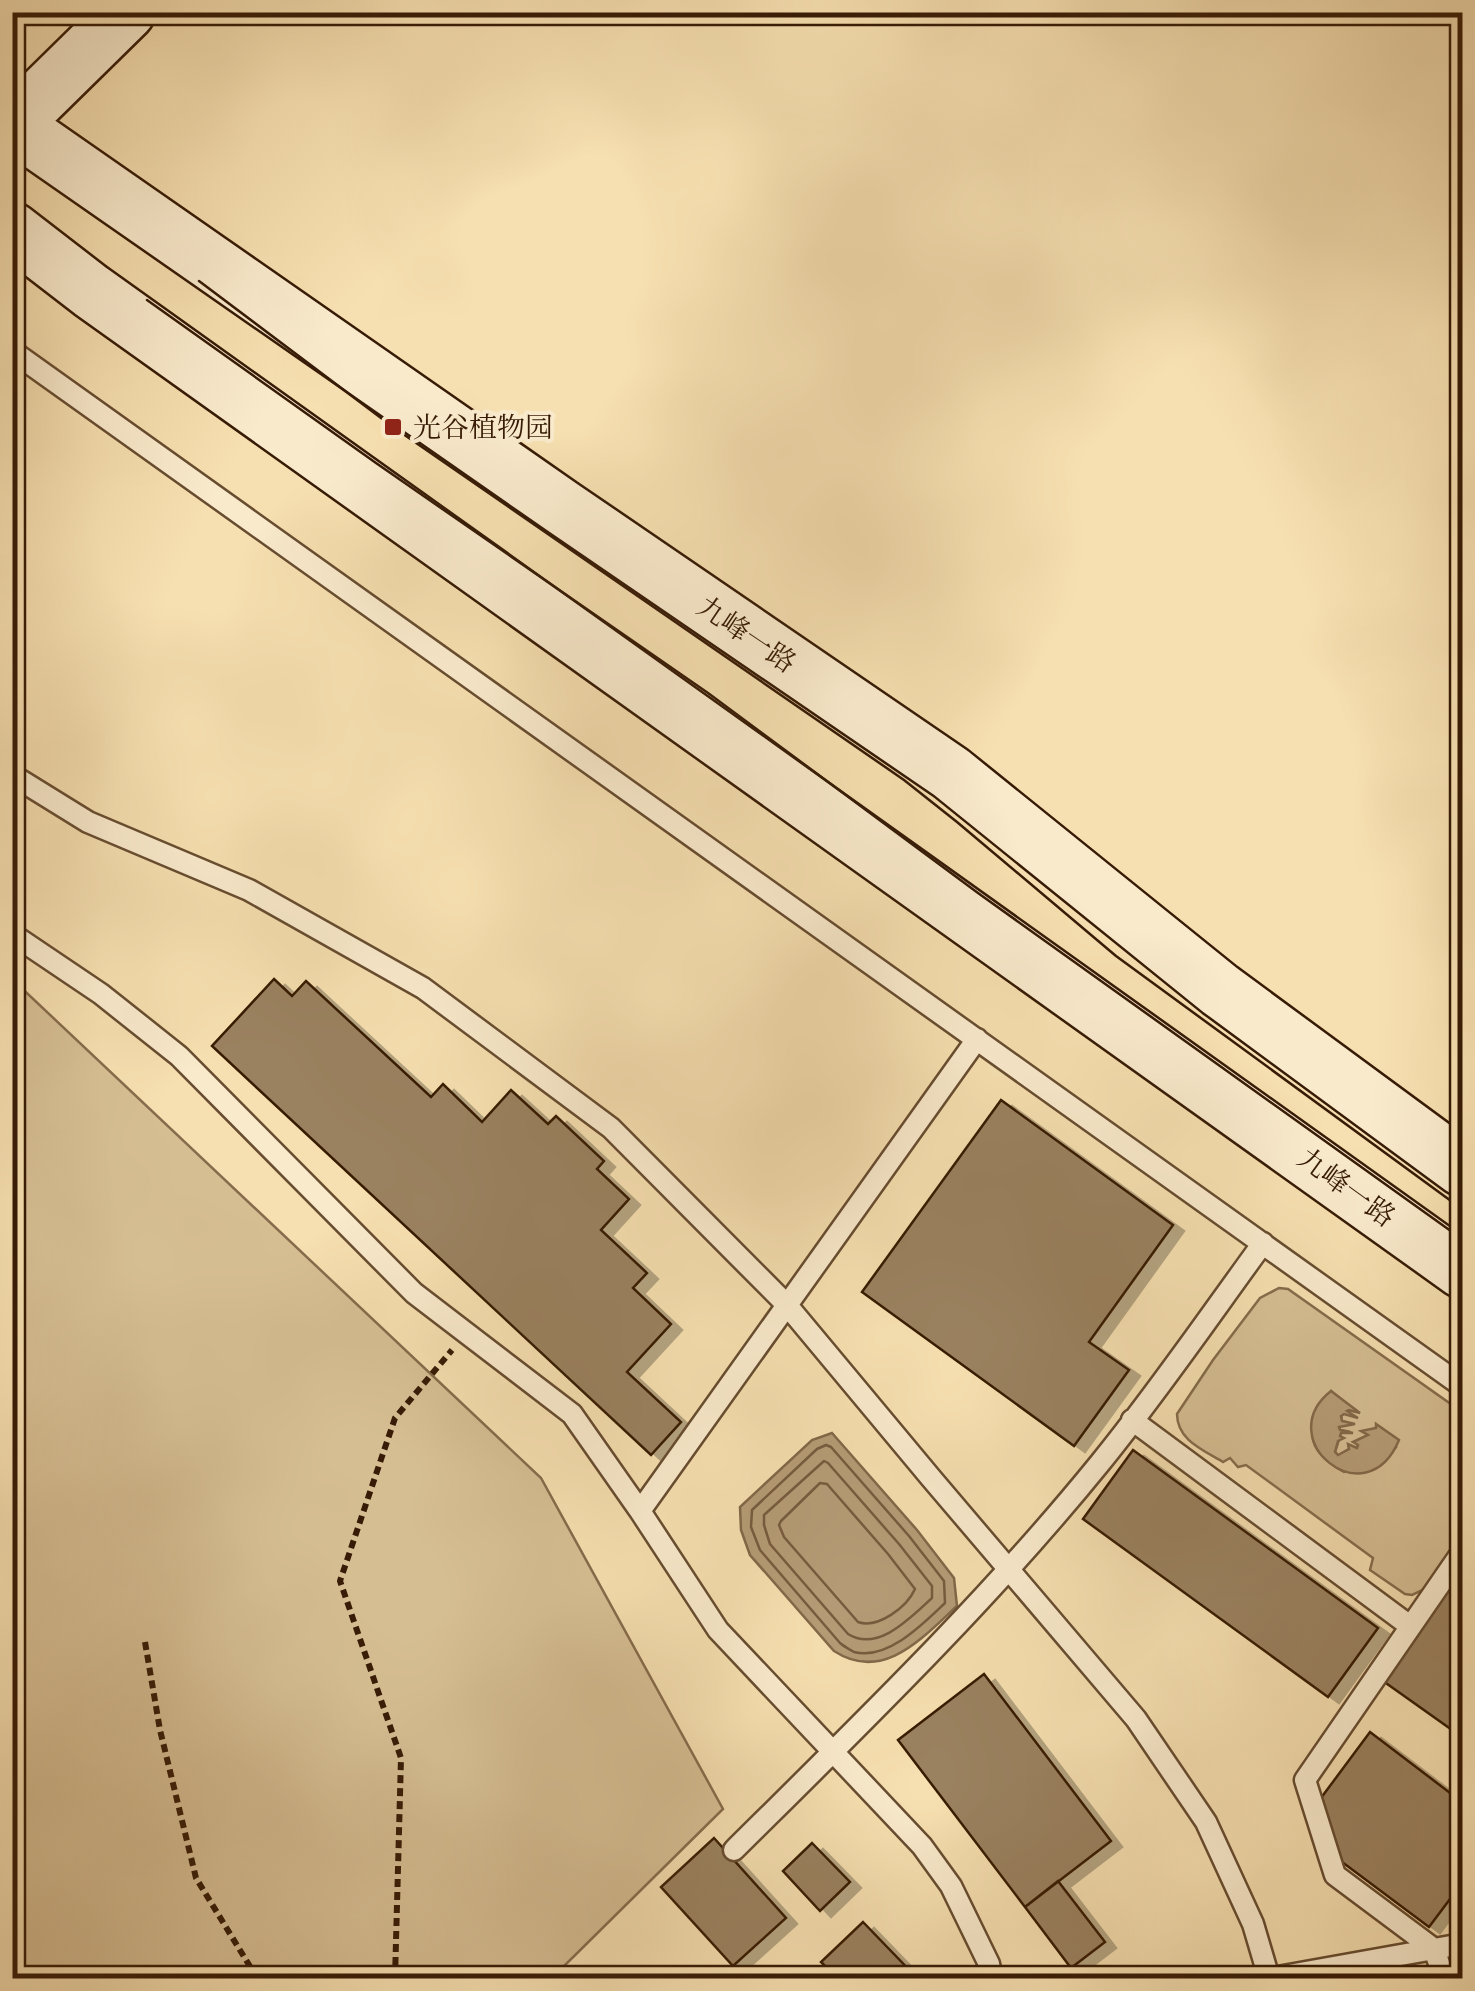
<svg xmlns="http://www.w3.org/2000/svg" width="1475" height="1991" font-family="'IM FELL English','Noto Serif SC',serif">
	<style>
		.green { fill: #d6be93; stroke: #866c4c; stroke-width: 2.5; fill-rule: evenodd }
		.water { fill: #b59c76; stroke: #836849; stroke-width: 2.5 }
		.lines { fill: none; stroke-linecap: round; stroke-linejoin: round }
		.shore { stroke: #765c3e; stroke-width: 2.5 }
		.building { fill: #9a815e; stroke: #371b06; stroke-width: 2.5; filter: url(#shadow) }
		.lane-casing { stroke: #674c30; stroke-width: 25 }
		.secondary-casing { stroke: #371b06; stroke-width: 60 }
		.path { stroke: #371b06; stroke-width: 6; stroke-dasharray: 8 5; stroke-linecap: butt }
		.lane { stroke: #f9eacc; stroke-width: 20 }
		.secondary { stroke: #f9eacc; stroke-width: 55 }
		.tram { stroke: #371b06; stroke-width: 2.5 }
		.poi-dot { fill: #8f2418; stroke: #f9eacc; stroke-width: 4 }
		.labels { text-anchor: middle; stroke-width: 8; stroke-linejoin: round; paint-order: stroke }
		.poi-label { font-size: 28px; fill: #371b06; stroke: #f9eacc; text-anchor: start }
		.street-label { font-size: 28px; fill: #371b06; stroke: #f9eacc }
	</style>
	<defs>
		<filter id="shadow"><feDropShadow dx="11" dy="6" stdDeviation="0" flood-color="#0004"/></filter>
	</defs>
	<rect width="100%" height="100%" fill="#f6dfb0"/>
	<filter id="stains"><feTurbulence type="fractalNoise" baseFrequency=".002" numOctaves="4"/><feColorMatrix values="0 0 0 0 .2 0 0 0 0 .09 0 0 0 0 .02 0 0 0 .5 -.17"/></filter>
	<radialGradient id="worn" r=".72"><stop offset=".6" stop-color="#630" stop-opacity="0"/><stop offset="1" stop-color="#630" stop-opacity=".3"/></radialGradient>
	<!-- green -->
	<path class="green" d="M12 979 541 1478 723 1809 552 1978H13Z
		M1279 1288 1288 1289 1462 1412V1541L1427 1588 1412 1595 1405 1594 1370 1570 1373 1558 1246 1465 1238 1467 1230 1458 1223 1462C1203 1450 1177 1440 1177 1414L1213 1360 1260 1298ZM1331 1391 1356 1412 1348 1409 1341 1416 1342 1421 1352 1424 1338 1426 1340 1430 1346 1431 1341 1433 1335 1452 1338 1456 1349 1449H1356L1362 1439 1368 1435 1366 1432 1376 1428 1396 1447 1383 1463 1344 1472C1302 1449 1306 1426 1331 1391Z"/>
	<!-- water -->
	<path class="water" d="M1331 1391 1360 1413 1349 1410 1347 1411 1358 1418 1344 1414 1341 1416 1342 1421 1355 1424 1339 1427 1340 1430 1353 1433H1341L1340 1436 1344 1438 1338 1441 1335 1452 1338 1455 1349 1449 1348 1444 1357 1448 1358 1445 1353 1442 1368 1435 1361 1431 1376 1428V1424L1399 1440C1366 1519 1270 1439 1331 1391Z
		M832 1433 917 1530 954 1578 957 1606C922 1638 883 1683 834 1651L750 1555 741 1530 740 1507 812 1440Z"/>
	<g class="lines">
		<!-- shore -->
		<path class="shore" d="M826 1445 831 1447 909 1536 944 1581 945 1603C923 1624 887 1661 854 1652 852 1651 842 1645 840 1643L760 1550 751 1527 752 1510 817 1449Z
			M824 1461 828 1463 899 1544 932 1586V1598C911 1617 878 1653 848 1634L770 1544 764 1525V1515Z
			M820 1483 827 1484 888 1554 915 1589C907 1607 878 1629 858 1622L784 1537 779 1525 781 1521Z"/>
	</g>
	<!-- building -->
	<path class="building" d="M274 979 292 996 306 981 431 1097 443 1084 482 1122 511 1090 548 1124 556 1116 604 1161 597 1169 629 1199 601 1230 647 1273 633 1288 671 1324 627 1372 681 1422 651 1455 212 1046Z
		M1001 1100 1173 1225 1089 1342 1129 1370 1074 1446 862 1292Z
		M1133 1450 1378 1628 1328 1697 1083 1519Z
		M1448 1589 1462 1600V1737L1383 1681Z
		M984 1674 1111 1841 1025 1907 898 1740Z
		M1370 1732 1462 1802V1883L1429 1927 1338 1859 1318 1802Z
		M714 1838 786 1918 733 1966 661 1887Z
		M812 1843 850 1882 820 1911 783 1871Z
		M1058 1881 1105 1942 1071 1968 1025 1907Z
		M863 1922 917 1978H837L821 1962Z"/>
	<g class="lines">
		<defs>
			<path id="lane" d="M12 351 1462 1386
				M12 775 88 822 249 890 423 988 611 1128 786 1304 931 1478 1136 1719 1206 1822 1253 1924 1269 1978
				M12 934 101 994 179 1056 414 1293 572 1414 640 1511 718 1630 922 1846 951 1886 989 1964 992 1978
				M1132 1420 1410 1626
				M640 1511 977 1039
				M734 1850C860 1725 988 1601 1100 1463 1157 1393 1209 1317 1263 1243
				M1272 1978 1462 1944
				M1444 1978 1434 1949 1335 1875 1305 1780 1462 1552"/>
			<path id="secondary" d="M12 124 562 507 951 773 1220 990 1462 1168
				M12 125 127 12
				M12 230 91 291 1462 1270"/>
		</defs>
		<!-- lane casing -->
		<use href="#lane" class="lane-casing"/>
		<!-- secondary casing -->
		<use href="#secondary" class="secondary-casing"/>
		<!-- path -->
		<path class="path" d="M145 1642 160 1730 196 1878 257 1978
			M395 1978 401 1758 340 1581 395 1418 452 1350"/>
		<!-- lane -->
		<use href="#lane" class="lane"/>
		<!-- secondary -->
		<use href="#secondary" class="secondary"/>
		<!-- tram -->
		<path class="tram" d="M199 281 393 427 904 780 957 822 1116 956 1462 1209
			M147 300 376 463 708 693 978 893 1462 1239"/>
	</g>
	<!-- markers -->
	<rect class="poi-dot" x="383" y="417" width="20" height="20" rx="5"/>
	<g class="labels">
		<!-- poi labels -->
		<g class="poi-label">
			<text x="413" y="437">光谷植物园</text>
		</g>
		<!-- street labels -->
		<g class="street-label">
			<text transform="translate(747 634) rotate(34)" y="10">九峰一路</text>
			<text transform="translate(1347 1187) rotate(36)" y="10">九峰一路</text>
		</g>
	</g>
	<!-- margin -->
	<rect width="1475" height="1991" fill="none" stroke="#f6dfb0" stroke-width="50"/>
	<rect x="15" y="15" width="1445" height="1961" fill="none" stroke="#371b06" stroke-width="5"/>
	<rect x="25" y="25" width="1425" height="1941" fill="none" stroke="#371b06" stroke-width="2.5"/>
	<rect width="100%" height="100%" filter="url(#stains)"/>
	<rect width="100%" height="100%" fill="url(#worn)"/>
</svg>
